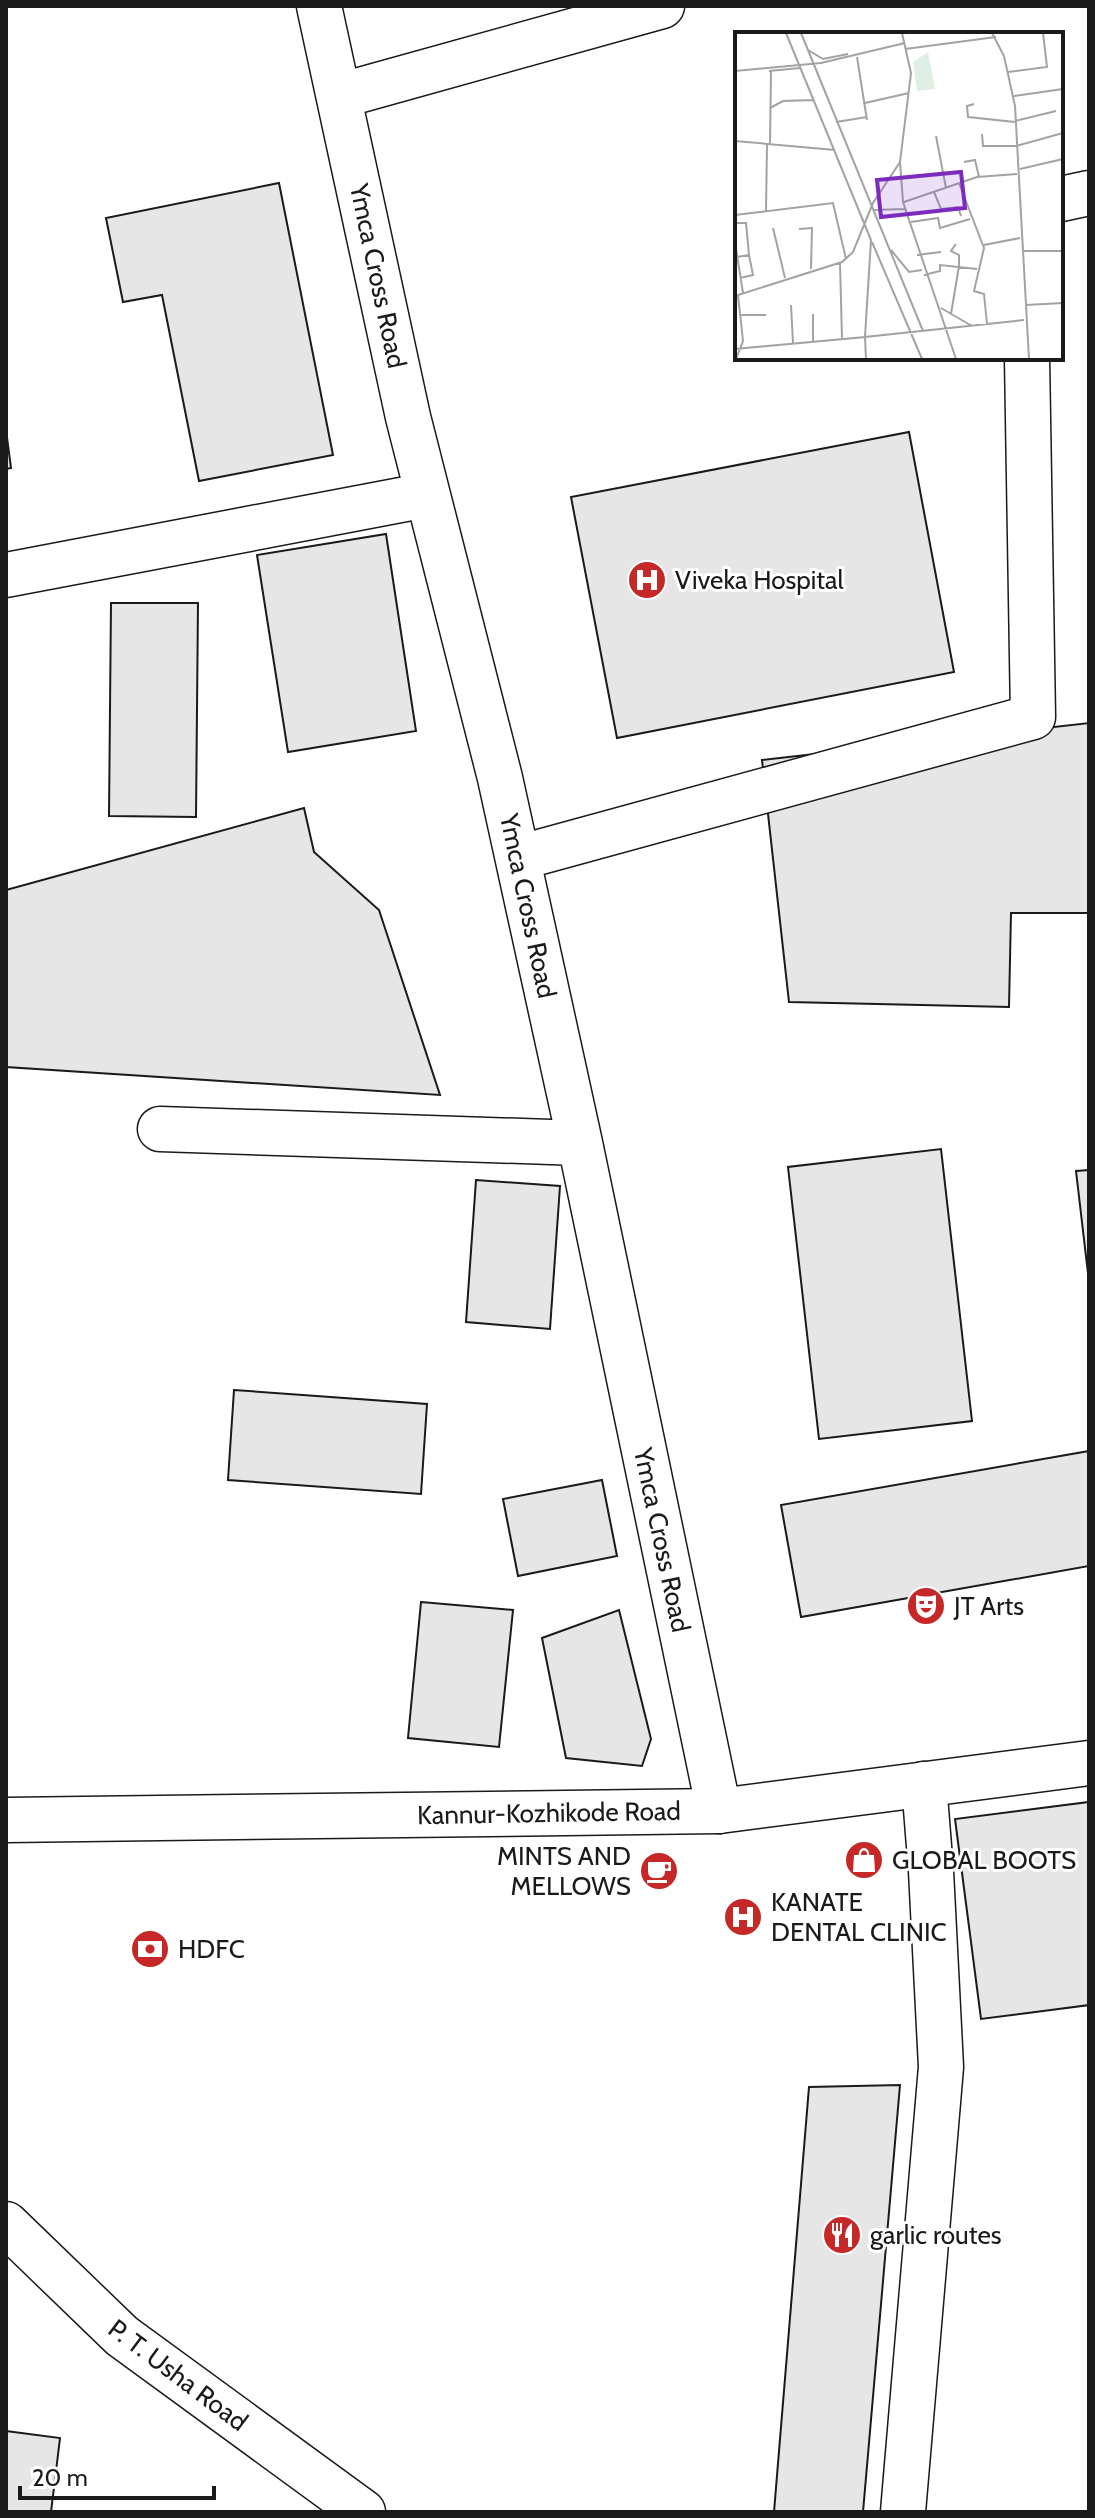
<svg xmlns="http://www.w3.org/2000/svg" width="1095" height="2518" font-family="Cabin,sans-serif">
	<style>
		.building { fill: #e6e6e6; stroke: #1a1a1a; stroke-width: 2 }
		.lines { fill: none; stroke-linecap: round; stroke-linejoin: round }
		.street-casing { stroke: #1a1a1a; stroke-width: 47 }
		.secondary-casing { stroke: #1a1a1a; stroke-width: 47 }
		.primary-casing { stroke: #1a1a1a; stroke-width: 47 }
		.street { stroke: #fff; stroke-width: 44 }
		.secondary { stroke: #fff; stroke-width: 44 }
		.primary { stroke: #fff; stroke-width: 44 }
		.labels { text-anchor: middle; stroke-width: 6; stroke-linejoin: round; paint-order: stroke }
		.street-label { font-size: 26px; fill: #1a1a1a; stroke: #fff }
		.poi-label { font-size: 26px; fill: #1a1a1a; stroke: #fff; text-anchor: start }
		.inset-road { fill: none; stroke: #a3a3a3; stroke-width: 2 }
		.view { fill: #7b2cbf; fill-opacity: 0.15; stroke: #7b2cbf; stroke-width: 4 }
		.inset-edge { fill: none; stroke: #1a1a1a; stroke-width: 4 }
	</style>
	<rect width="100%" height="100%" fill="#fff"/>
	<!-- building -->
	<path class="building" d="M279 183 333 455 199 481 162 295 123 302 106 218Z
		M6 430 11 468 6 469Z
		M909 432 954 672 617 738 571 497Z
		M386 534 416 731 288 752 257 555Z
		M111 603H198L196 817 109 816Z
		M1089 723V913H1011L1009 1007 789 1002 762 760Z
		M304 808 314 852 379 910 440 1095 6 1067V890Z
		M941 1149 972 1421 819 1439 788 1167Z
		M1089 1170V1282L1076 1171Z
		M476 1180 560 1186 550 1329 466 1322Z
		M234 1390 427 1404 421 1494 228 1480Z
		M1089 1451V1566L801 1617 781 1505Z
		M602 1480 617 1556 518 1576 503 1499Z
		M421 1602 513 1610 499 1747 408 1738Z
		M619 1610 651 1739 642 1766 566 1758 542 1638Z
		M1089 1802V2005L981 2019 955 1819Z
		M900 2085 863 2512H774L809 2087Z
		M6 2431 60 2438 51 2512H6Z"/>
	<g class="lines">
		<defs>
			<path id="street" d="M319 6 408 417 500 778 580 1143 719 1811
				M339 96 662 6
				M1061 199 1089 193
				M6 575 427 495
				M518 858 1033 717 1027 358
				M160 1129 580 1143
				M903 2512 941 2067 931 1871 924 1784"/>
			<path id="secondary" d="M6 2224 122 2336 363 2512"/>
			<path id="primary" d="M6 1820 719 1811 1089 1763"/>
		</defs>
		<!-- street casing -->
		<use href="#street" class="street-casing"/>
		<!-- secondary casing -->
		<use href="#secondary" class="secondary-casing"/>
		<!-- primary casing -->
		<use href="#primary" class="primary-casing"/>
		<!-- street -->
		<use href="#street" class="street"/>
		<!-- secondary -->
		<use href="#secondary" class="secondary"/>
		<!-- primary -->
		<use href="#primary" class="primary"/>
	</g>
	<!-- icons -->
	<defs>
		<symbol id="hospital-disc" viewBox="-11 -11 22 22"><circle r="9.5" fill="#c62828" stroke="#fff"/><path d="M-5-5h3v3.5h4V-5h3V5h-3V1.5h-4V5h-3Z" fill="#fff"/></symbol>
		<symbol id="theatre-disc" viewBox="-11 -11 22 22"><circle r="9.5" fill="#c62828" stroke="#fff"/><path d="M-5-5.5Q0-4 5-5.5V0Q5 5 0 6Q-5 5-5 0ZM-3.3-2.5H-1v1.5H-3.3ZM1-2.5H3.3v1.5H1ZM-2.8 1Q0 5.5 2.8 1Z" fill="#fff"/></symbol>
		<symbol id="shop-disc" viewBox="-11 -11 22 22"><circle r="9.5" fill="#c62828" stroke="#fff"/><path d="M-5-2.5h2.3a2.7 3.5 0 0 1 5.4 0H5L5.5 6h-11ZM-1.5-2.5h3a1.5 2.3 0 0 0-3 0Z" fill="#fff"/></symbol>
		<symbol id="cafe-disc" viewBox="-11 -11 22 22"><circle r="9.5" fill="#c62828" stroke="#fff"/><path d="M-5.5-4.5H6V0H3Q3 3.5 0 3.5H-2.5Q-5.5 3.5-5.5 0ZM3-3.2v2h1.7v-2ZM-6 4.5H4V6H-6Z" fill="#fff"/></symbol>
		<symbol id="bank-disc" viewBox="-11 -11 22 22"><circle r="9.5" fill="#c62828" stroke="#fff"/><path d="M-6-4H6V4H-6ZM0-2.3a2.3 2.3 0 1 0 0 4.6a2.3 2.3 0 1 0 0-4.6Z" fill="#fff"/></symbol>
		<symbol id="restaurant-disc" viewBox="-11 -11 22 22"><circle r="9.5" fill="#c62828" stroke="#fff"/><path d="M-5-6h1v4h1v-4h1v4h1v-4h1v5L-1.5 .5V6h-2V.5L-5-1ZM5-6V6H3V1.5H1.5Q1.5-4 5-6Z" fill="#fff"/></symbol>
	</defs>
	<g fill-rule="evenodd">
		<use href="#hospital-disc" x="625" y="558" width="44" height="44"/>
		<use href="#theatre-disc" x="904" y="1584" width="44" height="44"/>
		<use href="#shop-disc" x="842" y="1838" width="44" height="44"/>
		<use href="#cafe-disc" x="637" y="1849" width="44" height="44"/>
		<use href="#hospital-disc" x="721" y="1895" width="44" height="44"/>
		<use href="#bank-disc" x="128" y="1927" width="44" height="44"/>
		<use href="#restaurant-disc" x="820" y="2213" width="44" height="44"/>
	</g>
	<g class="labels">
		<!-- street labels -->
		<g class="street-label">
			<text transform="translate(378 276) rotate(78)" y="9">Ymca Cross Road</text>
			<text transform="translate(528 906) rotate(78)" y="9">Ymca Cross Road</text>
			<text transform="translate(662 1540) rotate(78)" y="9">Ymca Cross Road</text>
			<text transform="translate(549 1813) rotate(-1)" y="9">Kannur-Kozhikode Road</text>
			<text transform="translate(178 2375) rotate(37)" y="9">P. T. Usha Road</text>
		</g>
		<!-- poi labels -->
		<g class="poi-label">
			<text x="675" y="589">Viveka Hospital</text>
			<text x="954" y="1615">JT Arts</text>
			<text x="631" y="1865" text-anchor="end">MINTS AND<tspan x="631" dy="30">MELLOWS</tspan></text>
			<text x="892" y="1869">GLOBAL BOOTS</text>
			<text x="771" y="1911">KANATE<tspan x="771" dy="30">DENTAL CLINIC</tspan></text>
			<text x="178" y="1958">HDFC</text>
			<text x="870" y="2244">garlic routes</text>
		</g>
	</g>
	<!-- overview -->
	<g transform="translate(735 32)">
		<rect width="328" height="328" fill="#fff"/>
		<path d="M193 20 200 57 182 59 178 30Z" fill="#e0efe3"/>
		<path class="inset-road" d="M66 1 188 299M167 1 176 41 165 130 168 170 221 327M257 1 269 24 280 74 294 327M170 17 261 5M73 18 88 27 113 22M122 25 132 88M0 39 86 31 170 11M34 39 65 36M273 40 312 35 308 1M0 42 1 107M279 64 328 57M130 71 174 61M239 72 232 74 233 85 280 90M35 76 48 69 78 68M280 89 321 79M101 90 132 85M247 102 248 114H281L328 101M201 104 211 156M0 109 100 118M35 113 36 39M229 130 240 128 244 145M285 137 328 127M224 151 249 216 239 259 249 262 252 292M199 160 206 177 223 175 226 184M169 170 242 145 282 142M138 178 170 177M31 179 32 112M0 183 98 171 111 227M176 190 203 186 205 196 235 187M0 191H11L14 223 2 225M38 196 50 246M64 197 77 196 76 237M0 210 8 261M137 210 187 327M249 213 285 206M156 218 174 240 187 238M288 219H328M182 223 206 220M105 231 107 306M189 243 205 239V233L242 237M5 246 18 243 14 223M0 264 107 230 118 220 138 171 165 130M56 273 58 311M291 273 328 271M206 276 237 294M78 282V309M216 282 224 234V223L216 219 221 212M6 283H31M0 317 130 305 136 208 51 1M1 327 8 309 3 263M131 327 130 305 289 288"/>
		<path class="view" d="M226 140 230 176 146 185 142 148Z"/>
		<rect width="328" height="328" class="inset-edge"/>
	</g>
	<!-- border -->
	<rect width="1095" height="2518" fill="none" stroke="#1a1a1a" stroke-width="16"/>
	<!-- scale -->
	<path d="M20 2486v12h194v-12" fill="none" stroke="#1a1a1a" stroke-width="4"/>
	<text x="32" y="2486" font-size="24" fill="#1a1a1a" stroke="#ffffff" stroke-width="6" paint-order="stroke">20 m</text>
</svg>
